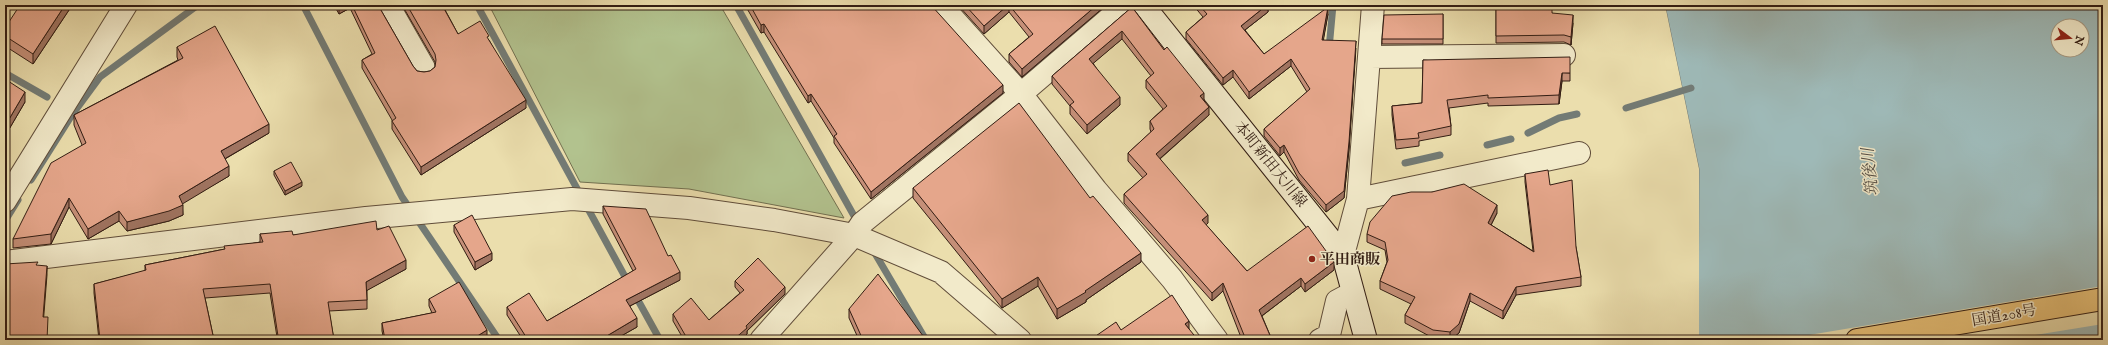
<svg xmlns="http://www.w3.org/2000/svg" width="2108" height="345" font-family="'IM FELL English','Noto Serif JP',serif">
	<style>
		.green { fill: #b2c28e; stroke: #727050 }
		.water { fill: #9eb9b7; stroke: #737b75; fill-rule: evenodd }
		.pier { fill: #ebdead }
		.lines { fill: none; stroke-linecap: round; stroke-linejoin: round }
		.stream { stroke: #737b75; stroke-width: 7 }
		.minor-casing { stroke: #604d3a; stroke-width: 24 }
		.secondary-casing { stroke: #321d13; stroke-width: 24 }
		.trunk-casing { stroke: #321d13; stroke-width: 24 }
		.minor { stroke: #f2eaca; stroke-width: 22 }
		.secondary { stroke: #f2eaca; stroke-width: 22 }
		.trunk { stroke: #e6bf76; stroke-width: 22 }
		.wall { fill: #c58f78; stroke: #321d13 }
		.shaded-wall { fill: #a07461; stroke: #321d13 }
		.building { fill: #e5a68b; stroke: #321d13 }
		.poi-dot { fill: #8f2418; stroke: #f2eaca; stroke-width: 1.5 }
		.labels { text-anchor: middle; stroke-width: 3; stroke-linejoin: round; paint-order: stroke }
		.street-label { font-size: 15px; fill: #321d13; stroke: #f2eaca }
		.poi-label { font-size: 15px; font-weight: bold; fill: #321d13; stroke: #f2eaca; text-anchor: start }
		.water-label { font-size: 16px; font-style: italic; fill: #524c44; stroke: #f2eaca }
	</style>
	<rect width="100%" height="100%" fill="#ebdead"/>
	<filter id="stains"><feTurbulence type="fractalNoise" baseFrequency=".005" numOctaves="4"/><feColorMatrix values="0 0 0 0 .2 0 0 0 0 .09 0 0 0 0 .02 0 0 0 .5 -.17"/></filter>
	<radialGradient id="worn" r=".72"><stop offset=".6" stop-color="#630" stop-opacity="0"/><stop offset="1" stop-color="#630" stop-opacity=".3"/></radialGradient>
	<!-- green -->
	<path class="green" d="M489 5H720L844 218 689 189 580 182Z"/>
	<!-- water -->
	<path class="water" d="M1665 5H2103V340H1673L1698 339 1699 169ZM2058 26H2082V50H2058Z"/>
	<!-- pier -->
	<path class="pier" d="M1663 5H1665L1699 169V339L1671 340 1673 338 1697 337V169Z
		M2103 286V324L2005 340H1779Z"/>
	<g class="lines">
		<!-- stream -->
		<path class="stream" d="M303 5 402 197 499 340
			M477 5 629 284
			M736 5 858 223
			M1329 49 1333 5
			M5 73 47 97
			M1626 108 1691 88
			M1528 133 1559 118 1577 114
			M1487 145 1511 139
			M1405 163 1440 155
			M31 180 72 115 100 77 198 5
			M5 221 18 200
			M873 250 926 340
			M634 293 660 340"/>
		<defs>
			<path id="minor" d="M388 5 424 68
				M941 5 1021 94 1096 190 1172 279 1217 340
				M1369 57 1564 55
				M1358 199 1579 153
				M5 201 126 5
				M1343 255 1358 199 1373 5
				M5 262 366 218 572 199 689 208 774 220 854 235 941 272 1020 340
				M761 340 854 235 862 223 1021 94 1125 5
				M1320 340 1329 335 1337 301 1352 293"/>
			<path id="secondary" d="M1143 5 1343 255 1366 340"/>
			<path id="trunk" d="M1857 340 2103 299"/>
		</defs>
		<!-- minor casing -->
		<use href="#minor" class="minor-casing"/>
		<!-- secondary casing -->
		<use href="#secondary" class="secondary-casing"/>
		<!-- trunk casing -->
		<use href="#trunk" class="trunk-casing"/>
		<!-- minor -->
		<use href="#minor" class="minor"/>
		<!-- secondary -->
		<use href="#secondary" class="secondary"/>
		<!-- trunk -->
		<use href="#trunk" class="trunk"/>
	</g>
	<!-- wall -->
	<path class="wall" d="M69 5V10L33 64 5 46V28Z
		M334 5H378L413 66 417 71 424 72 430 71 435 67V62L402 5H445L443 6 458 34 489 40 526 108 421 175 392 129V120L362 68V60L372 54 350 8 339 14Z
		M745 5H931L1003 93 871 199 834 143V138L811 101 808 103 764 32 761 33Z
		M958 5H1104V7L1022 77 1009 62V54L1029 37 1009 12 984 34Z
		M1193 5H1268V12L1245 30 1264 54 1328 14 1323 40 1356 48 1349 149 1344 198 1326 212 1299 180 1284 152 1280 156 1264 136V129L1307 92 1291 66 1249 99 1233 77 1223 85 1186 39V32L1203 17Z
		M1436 5H1458V6Z
		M1496 5 1552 13 1573 23 1571 45 1564 42 1496 43Z
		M1132 7 1204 100 1209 115 1160 159 1208 223 1206 225 1247 271 1334 270 1305 292 1301 286 1262 316 1272 340H1242L1223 291 1212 301 1124 203V194L1143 178 1128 161V153L1151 132 1150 129V121L1163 109 1146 88V80L1151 76 1122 39 1093 63 1120 105 1087 134 1070 114V106L1052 84V76Z
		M1443 14V44H1382V39Z
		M177 47 269 133 225 159 229 176 182 203 183 215 169 221 127 231 119 221 88 239 69 207 51 244 13 248V239L82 145 74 125V115L178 60 177 57Z
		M1423 60 1570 73V81H1562L1559 104 1488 106V103L1449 108 1451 126V135L1419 141V146L1396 149 1392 115V106L1422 103Z
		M5 79 25 102 8 131 5 129Z
		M274 171 302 186 285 195 274 175Z
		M1525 174 1550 185 1576 247 1581 277V286L1516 295 1503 319 1470 301 1459 333 1451 340 1433 338 1405 323V315L1411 304 1380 289V281L1387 262 1385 250 1367 242V234L1432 192 1497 213 1491 225 1533 251 1525 182Z
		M913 188 1090 198 1141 262 1086 300V302L1057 319 1038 286 1002 308 913 198Z
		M603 206 680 280 630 306 637 327 614 340H523L507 315V307L547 321 633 271 603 214Z
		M454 225 492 260 475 270 454 232Z
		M377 230 406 269 367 290V309L329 311 334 340H274V337H277L270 293 205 298 214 340H99L94 293V284L145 271V265L260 242V234L293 235Z
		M735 281 785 294 747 331V334L741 340H684L673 321V314L709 320 740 293 735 287Z
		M429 299 487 338 484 340H384L382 331V323L432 313 429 306Z
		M849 309 926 340H859L849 318Z"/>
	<!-- shaded-wall -->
	<path class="shaded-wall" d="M65 5H69V10L33 64V54Z
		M341 5H350V8L339 14V6Z
		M1008 5H1009V12L984 34V26Z
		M1097 5H1104V7L1022 77V69Z
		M1267 5H1268V12L1241 33V26Z
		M1328 7V14L1322 48V40Z
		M1573 15V23L1571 45V37Z
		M764 24V32L761 33V25Z
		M1122 31V39L1089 67V59Z
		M1356 41 1349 149 1344 198 1326 212V205Z
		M1291 59V66L1249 99V92Z
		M1233 70V77L1223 85V78Z
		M1562 73V81L1559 104V95Z
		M1003 85V93L871 199V192Z
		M25 92V102L8 131V121Z
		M1204 93V101L1200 96Z
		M811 94V101L808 103V96Z
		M1120 97V105L1087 134V125Z
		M526 100V108L421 175V167Z
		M1209 107V115L1156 162V154Z
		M269 124V133L221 161V151Z
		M1284 145V152L1280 156V148Z
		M229 166V176L179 206V196Z
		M302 182V186L285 195V191Z
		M69 198V207L51 244V234Z
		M183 205V215L169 221 127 231V222Z
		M1497 205V213L1488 231V223Z
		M119 211V221L88 239V229Z
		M1208 215V223L1202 229V220Z
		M492 253V260L475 270V262Z
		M1141 253V262L1086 300V302L1057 319V309Z
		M406 260V269L366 291V282Z
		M1334 262V270L1305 292V284Z
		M47 266V275L43 326V317Z
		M680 272V280L626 308V300Z
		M1038 277V286L1002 308V299Z
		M1301 278V286L1259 318V310Z
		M1223 283V291L1212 301V293Z
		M785 287V294L747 331V334L741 340H733L746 326Z
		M1516 287V295L1503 319V311Z
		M1470 293V301L1459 333 1450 340V332Z
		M637 318V327L614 340H600Z
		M1189 321V329L1185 324Z
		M487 330V338L484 340H471Z"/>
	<!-- building -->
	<path class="building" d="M20 5H65L33 54 5 36V28Z
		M352 5H378L413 66 417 71 424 72 430 71 435 67 436 60 435 54 407 5H442L458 34 480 21 489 36 487 37 526 100 421 167 392 121 396 118 362 60 375 53Z
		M750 5H931L1003 85 871 192 834 136 837 134 811 94 808 96 764 24 761 25Z
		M965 5H1008L984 26Z
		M1009 5H1097L1022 69 1009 54 1033 34Z
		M1199 5H1267L1241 26 1264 54 1328 7 1322 40 1356 41 1349 142 1344 191 1326 205 1299 173 1284 145 1280 148 1264 129 1310 89 1291 59 1249 92 1233 70 1223 78 1186 32 1207 14Z
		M1496 5H1552V13L1573 15 1571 37 1564 35 1496 36Z
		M1132 7 1164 50 1167 47 1204 93 1200 96 1209 107 1156 154 1208 215 1202 220 1247 271 1308 226 1334 262 1305 284 1301 278 1259 310 1272 340H1246L1223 283 1212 293 1124 194 1147 174 1128 153 1154 129 1150 121 1167 106 1146 80 1154 73 1122 31 1089 59 1120 97 1087 125 1070 105 1074 102 1052 76Z
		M1443 14V39H1382L1384 15Z
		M215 26 269 124 221 151 229 166 179 196 183 205 169 211 127 222 119 211 88 229 69 198 51 234 13 239 51 163 86 143 74 115 183 58 177 47Z
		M1570 57V73H1562L1559 95 1488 98V95L1447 100 1451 126 1418 133 1419 138 1396 140 1392 106 1422 103 1423 60Z
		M5 79 25 92 8 121 5 119Z
		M1019 103 1090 198 1093 196 1141 253 1085 291 1086 292 1057 309 1038 277 1002 299 913 188Z
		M291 162 302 182 285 191 274 171Z
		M1548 170 1550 185 1572 180 1576 247 1581 277 1516 287 1503 311 1470 293 1459 324 1450 332 1433 330 1405 315 1415 297 1380 281 1388 260 1385 242 1367 234 1370 222 1392 196 1411 192H1432L1464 184 1497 205 1488 223 1534 252 1525 174Z
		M603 206 646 209 668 256 671 255 680 272 626 300 637 318 600 340H528L507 307 529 293 547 321 636 269Z
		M472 215 492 253 475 262 454 225Z
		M376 221 377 230 389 226 406 260 366 282 367 300 328 302 334 340H275L274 337 278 336 270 284 203 289 214 340H100L94 284 146 270 145 265 225 249 224 246 263 242 260 234 292 231 293 235Z
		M758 258 785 287 746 326 747 328 733 340H688L673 314 691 298 709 320 744 290 735 281Z
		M38 262 36 265 47 266 43 317H48L47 340H5V264Z
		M878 274 926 340H863L849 309Z
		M459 282 487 330 471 340H453L452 339 446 340H385L382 323 436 312 429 299Z
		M1172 295 1189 321 1185 324 1198 340H1090L1116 322 1121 330Z"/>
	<!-- markers -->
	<circle class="poi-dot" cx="1312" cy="259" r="4"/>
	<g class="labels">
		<!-- street labels -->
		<g class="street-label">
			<text transform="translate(1271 164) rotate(51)" y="5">本町新田大川線</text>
			<text transform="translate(2004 315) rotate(-10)" y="5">国道208号</text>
		</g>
		<!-- poi labels -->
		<g class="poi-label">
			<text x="1320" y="264">平田商販</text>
		</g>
		<!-- water labels -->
		<g class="water-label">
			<text transform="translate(1869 172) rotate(-96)" y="6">筑後川</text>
		</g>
	</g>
	<!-- margin -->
	<rect width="2108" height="345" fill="none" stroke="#ebdead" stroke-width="20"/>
	<rect x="6" y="6" width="2096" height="333" fill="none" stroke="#321d13" stroke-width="2"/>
	<rect x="10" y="10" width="2088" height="325" fill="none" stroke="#321d13"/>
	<!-- north arrow -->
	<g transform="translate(2070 38) rotate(106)"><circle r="19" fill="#f2eaca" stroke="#a59881"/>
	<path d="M0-3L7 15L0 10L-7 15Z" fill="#8f2418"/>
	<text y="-6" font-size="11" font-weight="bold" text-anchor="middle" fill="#321d13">N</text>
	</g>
	<rect width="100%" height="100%" filter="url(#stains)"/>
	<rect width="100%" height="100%" fill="url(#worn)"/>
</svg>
